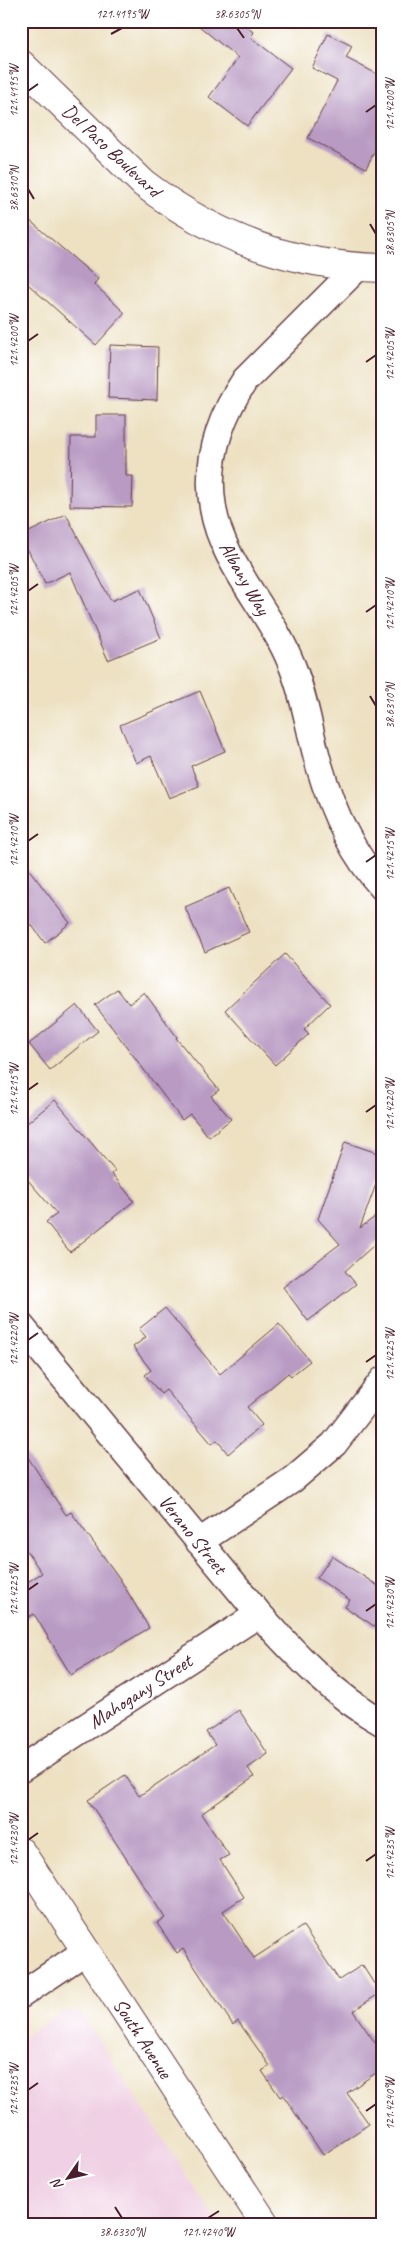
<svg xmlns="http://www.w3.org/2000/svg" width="404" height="2245" font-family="Caveat,sans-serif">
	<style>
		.built { fill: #f0d0e4 }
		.building { fill: #b89ac3 }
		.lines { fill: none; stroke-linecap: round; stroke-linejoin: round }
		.minor-casing { stroke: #623c42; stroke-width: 29 }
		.tertiary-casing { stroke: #623c42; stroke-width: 30 }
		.minor { stroke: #fff; stroke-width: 26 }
		.tertiary { stroke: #fff; stroke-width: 28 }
		.ticks { fill: none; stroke: #4a1f2b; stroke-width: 2 }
		.labels { text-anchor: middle; stroke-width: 4.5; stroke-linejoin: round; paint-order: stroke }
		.street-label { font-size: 20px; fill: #4a1f2b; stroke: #fff }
		.neatline { fill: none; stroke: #4a1f2b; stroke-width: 2 }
		.ticks-label { font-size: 12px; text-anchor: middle; fill: #4a1f2b }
	</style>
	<rect width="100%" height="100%" fill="#fff"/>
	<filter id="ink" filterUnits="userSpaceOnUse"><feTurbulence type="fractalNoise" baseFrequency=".02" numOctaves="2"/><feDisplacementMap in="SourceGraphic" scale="10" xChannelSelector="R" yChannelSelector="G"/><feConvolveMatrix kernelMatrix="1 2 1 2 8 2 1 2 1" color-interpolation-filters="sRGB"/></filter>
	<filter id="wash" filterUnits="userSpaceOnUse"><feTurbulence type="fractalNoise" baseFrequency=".0096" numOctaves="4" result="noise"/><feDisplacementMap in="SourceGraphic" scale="20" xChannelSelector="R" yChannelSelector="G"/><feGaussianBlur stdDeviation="1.12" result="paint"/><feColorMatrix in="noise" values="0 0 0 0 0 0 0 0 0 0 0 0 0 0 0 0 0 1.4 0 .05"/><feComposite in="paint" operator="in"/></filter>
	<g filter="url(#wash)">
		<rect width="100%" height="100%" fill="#ede1c2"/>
		<!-- built -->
		<path class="built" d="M73 2011 80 2014 85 2019 218 2224H21V2039L54 2017 63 2013Z"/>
		<g id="blocks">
			<!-- building -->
			<path class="building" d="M193 21H240L254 33 250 37 291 68 247 126 209 97 238 58Z
				M328 34 352 46 346 58 383 77V135L366 168 308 138 337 81 312 68Z
				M21 213 98 279 94 284 125 313 96 345 21 278Z
				M110 345 158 347 157 400 108 398Z
				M96 415H126V476H133L132 507 70 506 71 437H96Z
				M66 514 111 601 140 589 161 638 108 660 70 572 45 584 21 536Z
				M200 691 225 751 191 766 199 786 169 798 151 756 136 763 120 725Z
				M21 859 70 923 45 943 21 911Z
				M229 888 249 932 205 952 185 907Z
				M285 954 330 1004 304 1029 309 1034 275 1065 225 1010Z
				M117 989 129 1004 144 992 177 1037 176 1038 219 1090 211 1096 231 1119 209 1137 190 1114 182 1120 95 1005Z
				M77 1005 98 1031 50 1070 29 1044Z
				M55 1100 115 1171 112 1174 134 1201 70 1252 46 1222 57 1214 21 1172V1128Z
				M345 1142 383 1155V1165L360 1228 383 1211V1237L345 1271 356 1284 308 1321 283 1287 340 1244 318 1219Z
				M165 1308 220 1374 279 1324 310 1361 291 1376 288 1373 247 1407 262 1425 228 1454 217 1440 212 1444 166 1390 161 1394 145 1375 151 1370 133 1347 146 1337 139 1329Z
				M21 1447 66 1515 71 1512 120 1579 149 1628 71 1675 34 1614 21 1621V1586L42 1573 21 1543Z
				M332 1556 383 1589V1632L345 1607 350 1600 317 1578Z
				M239 1710 268 1754 248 1768 254 1777 201 1814 229 1855 220 1860 244 1897 223 1911 254 1958 303 1926 339 1980 362 1965 380 1993 353 2011 383 2054V2068L347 2093 369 2124 323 2155 283 2095 280 2097 262 2071 270 2066 238 2021 233 2025 183 1949 177 1953 157 1923 165 1918 88 1800 125 1775 139 1796 215 1745 206 1732Z"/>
		</g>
	</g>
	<g filter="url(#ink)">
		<use href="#blocks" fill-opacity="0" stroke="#623c42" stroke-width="1"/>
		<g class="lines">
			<defs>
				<path id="minor" d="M358 267 245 380C219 419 205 461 213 508 222 564 270 610 291 663 305 696 309 731 319 765 332 810 351 853 383 888
					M21 1326 259 1614C296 1655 334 1696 383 1723
					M199 1542 292 1480 334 1444 383 1380
					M21 1769 259 1614
					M21 1995 86 1951"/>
				<path id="tertiary" d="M21 64 143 183C215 238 292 266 383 268
					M21 1852 265 2224"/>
			</defs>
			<!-- minor casing -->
			<use href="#minor" class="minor-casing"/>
			<!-- tertiary casing -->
			<use href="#tertiary" class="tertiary-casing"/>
			<!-- minor -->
			<use href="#minor" class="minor"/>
			<!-- tertiary -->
			<use href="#tertiary" class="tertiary"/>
		</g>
	</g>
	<!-- ticks -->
	<path class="ticks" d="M237 28 244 38M111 34 122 28M28 91 38 84M366 112 376 105M28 189 34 199M370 224 376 234M28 341 38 334M366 362 376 355M28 591 38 584M366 612 376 605M370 696 376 706M28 841 38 834M366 862 376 855M28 1090 38 1083M366 1112 376 1105M28 1340 38 1333M366 1362 376 1355M28 1590 38 1583M366 1611 376 1604M28 1840 38 1833M366 1861 376 1854M28 2090 38 2083M366 2111 376 2104M115 2207 122 2218M208 2218 219 2211"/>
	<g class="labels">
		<!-- street labels -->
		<g class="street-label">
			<text transform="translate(112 150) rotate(43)" y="7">Del Paso Boulevard</text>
			<text transform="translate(245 578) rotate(60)" y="7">Albany Way</text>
			<text transform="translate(193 1534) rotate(51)" y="7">Verano Street</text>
			<text transform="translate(140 1691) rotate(-33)" y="7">Mahogany Street</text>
			<text transform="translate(143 2038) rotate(57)" y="7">South Avenue</text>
		</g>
	</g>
	<!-- margin -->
	<rect width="404" height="2245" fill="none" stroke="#fff" stroke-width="55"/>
	<!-- north arrow -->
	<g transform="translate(68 2178) rotate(236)" stroke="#ffffff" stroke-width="4" paint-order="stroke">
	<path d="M0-4L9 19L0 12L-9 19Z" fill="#4a1f2b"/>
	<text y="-8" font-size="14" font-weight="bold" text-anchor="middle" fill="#4a1f2b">N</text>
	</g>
	<rect x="28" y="28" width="348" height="2190" class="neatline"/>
	<g class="ticks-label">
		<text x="122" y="18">121.4195°W</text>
		<text x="237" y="18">38.6305°N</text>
		<text transform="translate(14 91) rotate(-90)" y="4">121.4195°W</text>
		<text transform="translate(390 105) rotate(-90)" y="4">121.4200°W</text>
		<text transform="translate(14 189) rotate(-90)" y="4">38.6310°N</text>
		<text transform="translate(390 234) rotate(-90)" y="4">38.6305°N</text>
		<text transform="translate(14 341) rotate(-90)" y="4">121.4200°W</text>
		<text transform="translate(390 355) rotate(-90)" y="4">121.4205°W</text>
		<text transform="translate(14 591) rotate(-90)" y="4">121.4205°W</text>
		<text transform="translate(390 605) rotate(-90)" y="4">121.4210°W</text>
		<text transform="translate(390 706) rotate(-90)" y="4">38.6310°N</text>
		<text transform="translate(14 841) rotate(-90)" y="4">121.4210°W</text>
		<text transform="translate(390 855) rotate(-90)" y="4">121.4215°W</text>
		<text transform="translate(14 1090) rotate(-90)" y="4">121.4215°W</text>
		<text transform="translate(390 1105) rotate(-90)" y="4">121.4220°W</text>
		<text transform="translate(14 1340) rotate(-90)" y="4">121.4220°W</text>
		<text transform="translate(390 1355) rotate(-90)" y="4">121.4225°W</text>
		<text transform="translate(14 1590) rotate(-90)" y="4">121.4225°W</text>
		<text transform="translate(390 1604) rotate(-90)" y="4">121.4230°W</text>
		<text transform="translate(14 1840) rotate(-90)" y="4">121.4230°W</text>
		<text transform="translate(390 1854) rotate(-90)" y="4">121.4235°W</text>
		<text transform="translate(14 2090) rotate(-90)" y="4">121.4235°W</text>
		<text transform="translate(390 2104) rotate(-90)" y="4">121.4240°W</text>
		<text x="122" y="2236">38.6330°N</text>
		<text x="208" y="2236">121.4240°W</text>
	</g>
</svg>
